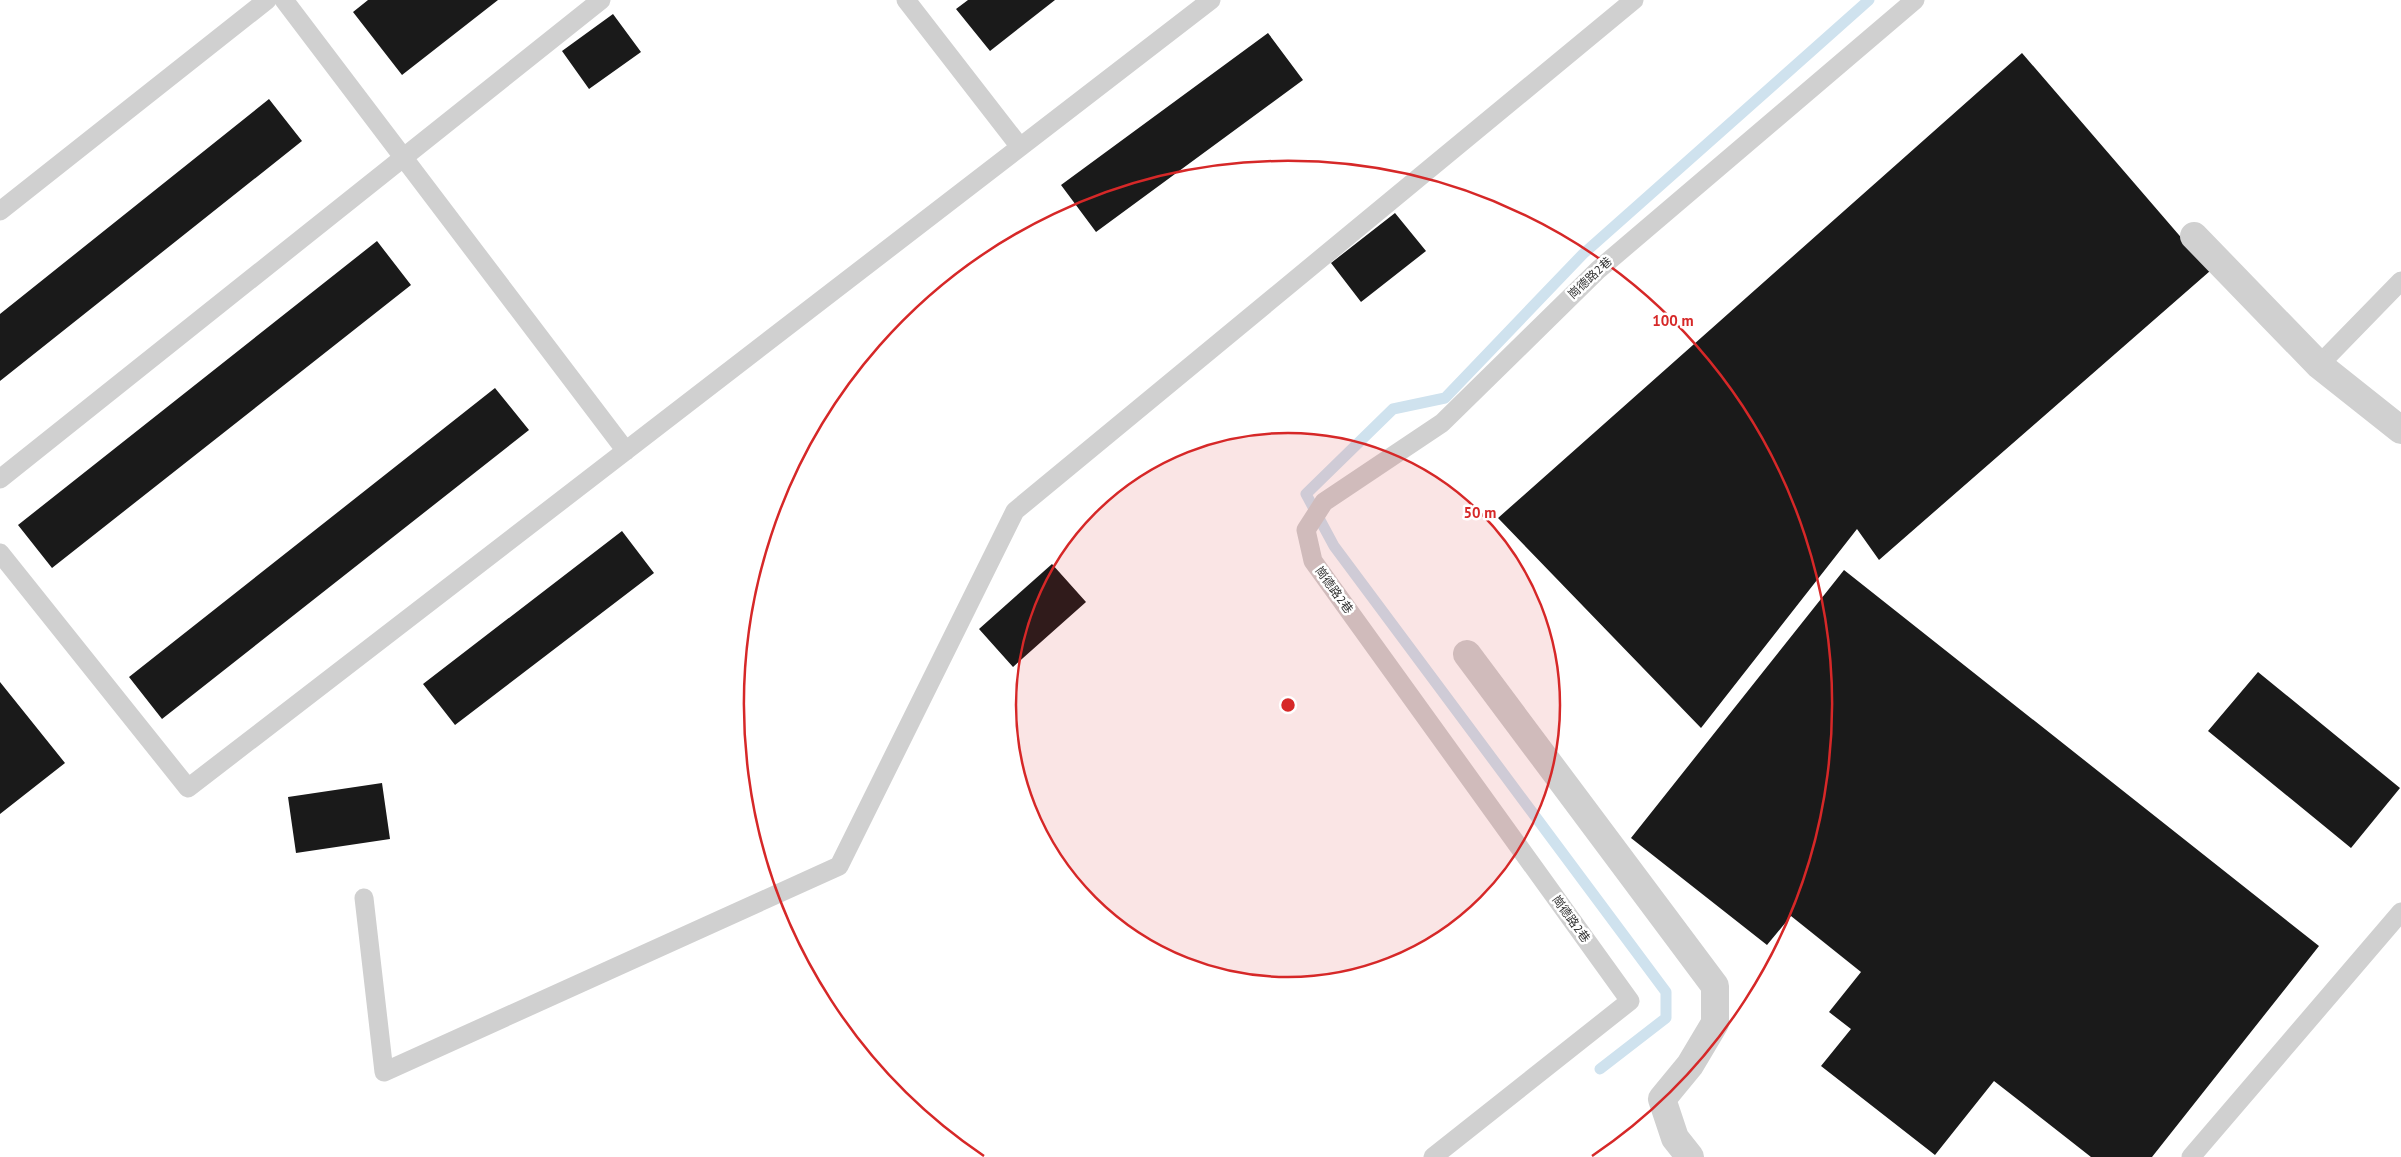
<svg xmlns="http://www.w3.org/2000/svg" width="2401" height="1157" font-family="'PT Sans','Noto Sans TC',sans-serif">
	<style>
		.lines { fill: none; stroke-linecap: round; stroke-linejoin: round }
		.stream { stroke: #cfe2ee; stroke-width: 11 }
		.building { fill: #1a1a1a }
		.lane { stroke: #d0d0d0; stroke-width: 19 }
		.street { stroke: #d0d0d0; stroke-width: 28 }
		.ring { fill: none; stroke: #d62828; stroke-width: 2.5 }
		.labels { text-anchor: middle; stroke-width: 5; stroke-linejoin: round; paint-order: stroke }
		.street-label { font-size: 12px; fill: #333; stroke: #fff }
		.centre { fill: #d62828; stroke: #fff; stroke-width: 2.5 }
		.ring-label { font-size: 15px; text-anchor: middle; font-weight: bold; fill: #d62828; stroke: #fff; stroke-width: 5; stroke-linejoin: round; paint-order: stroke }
	</style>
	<rect width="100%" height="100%" fill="#fff"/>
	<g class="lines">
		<!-- stream -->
		<path class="stream" d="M1600 1069 1666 1018V992L1334 546 1306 494 1393 409 1445 398 1583 254 1869 0"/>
	</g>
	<!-- building -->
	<path class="building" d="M368 0H498L402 75 353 12Z
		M968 0H1055L990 51 956 9Z
		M613 14 641 52 589 89 562 51Z
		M1268 33 1303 80 1096 232 1061 185Z
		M2022 53 2210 271 1879 560 1857 529 1701 728 1498 518Z
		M269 99 302 141 0 381V314Z
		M1395 213 1426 251 1361 302 1331 263Z
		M377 241 411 285 52 568 18 525Z
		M495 388 529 430 162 719 129 677Z
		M622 531 654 573 455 725 423 684Z
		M1052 564 1086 602 1013 667 979 629Z
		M1844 570 2319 946 2152 1157H2091L1994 1081 1935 1155 1821 1066 1851 1029 1829 1012 1861 972 1791 916 1767 945 1631 838Z
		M2258 672 2400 788 2351 848 2208 731Z
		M0 682 65 763 0 814Z
		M382 783 390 839 296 853 288 797Z"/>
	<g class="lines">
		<!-- lane -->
		<path class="lane" d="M284 0 626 451
			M906 0 1020 147
			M0 211 267 0
			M2319 365 2401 281
			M0 479 601 0
			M0 553 188 788 1211 0
			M364 898 384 1072 839 866 1015 511 1634 0
			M1433 1157 1630 1001 1313 561 1306 530 1324 502 1442 423 1598 270 1915 0
			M2191 1157 2401 912"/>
		<!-- street -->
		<path class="street" d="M2194 236 2319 365 2401 430
			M1467 654 1715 986V1023L1690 1065 1662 1099 1675 1138 1690 1157"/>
	</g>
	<!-- distance rings -->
	<circle cx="1288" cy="705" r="272" fill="#d62828" fill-opacity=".12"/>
	<g class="ring">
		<circle cx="1288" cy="705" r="272"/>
		<path d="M984 1156A544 544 0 1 1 1592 1156"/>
	</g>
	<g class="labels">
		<!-- street labels -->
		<g class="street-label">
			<text transform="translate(1590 278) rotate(-43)" y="4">崗德路2巷</text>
			<text transform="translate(1334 590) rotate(54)" y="4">崗德路2巷</text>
			<text transform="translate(1571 919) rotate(54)" y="4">崗德路2巷</text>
		</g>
	</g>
	<circle cx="1288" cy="705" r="8" class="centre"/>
	<g class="ring-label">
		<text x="1673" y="326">100 m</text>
		<text x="1480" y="518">50 m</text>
	</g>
</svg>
